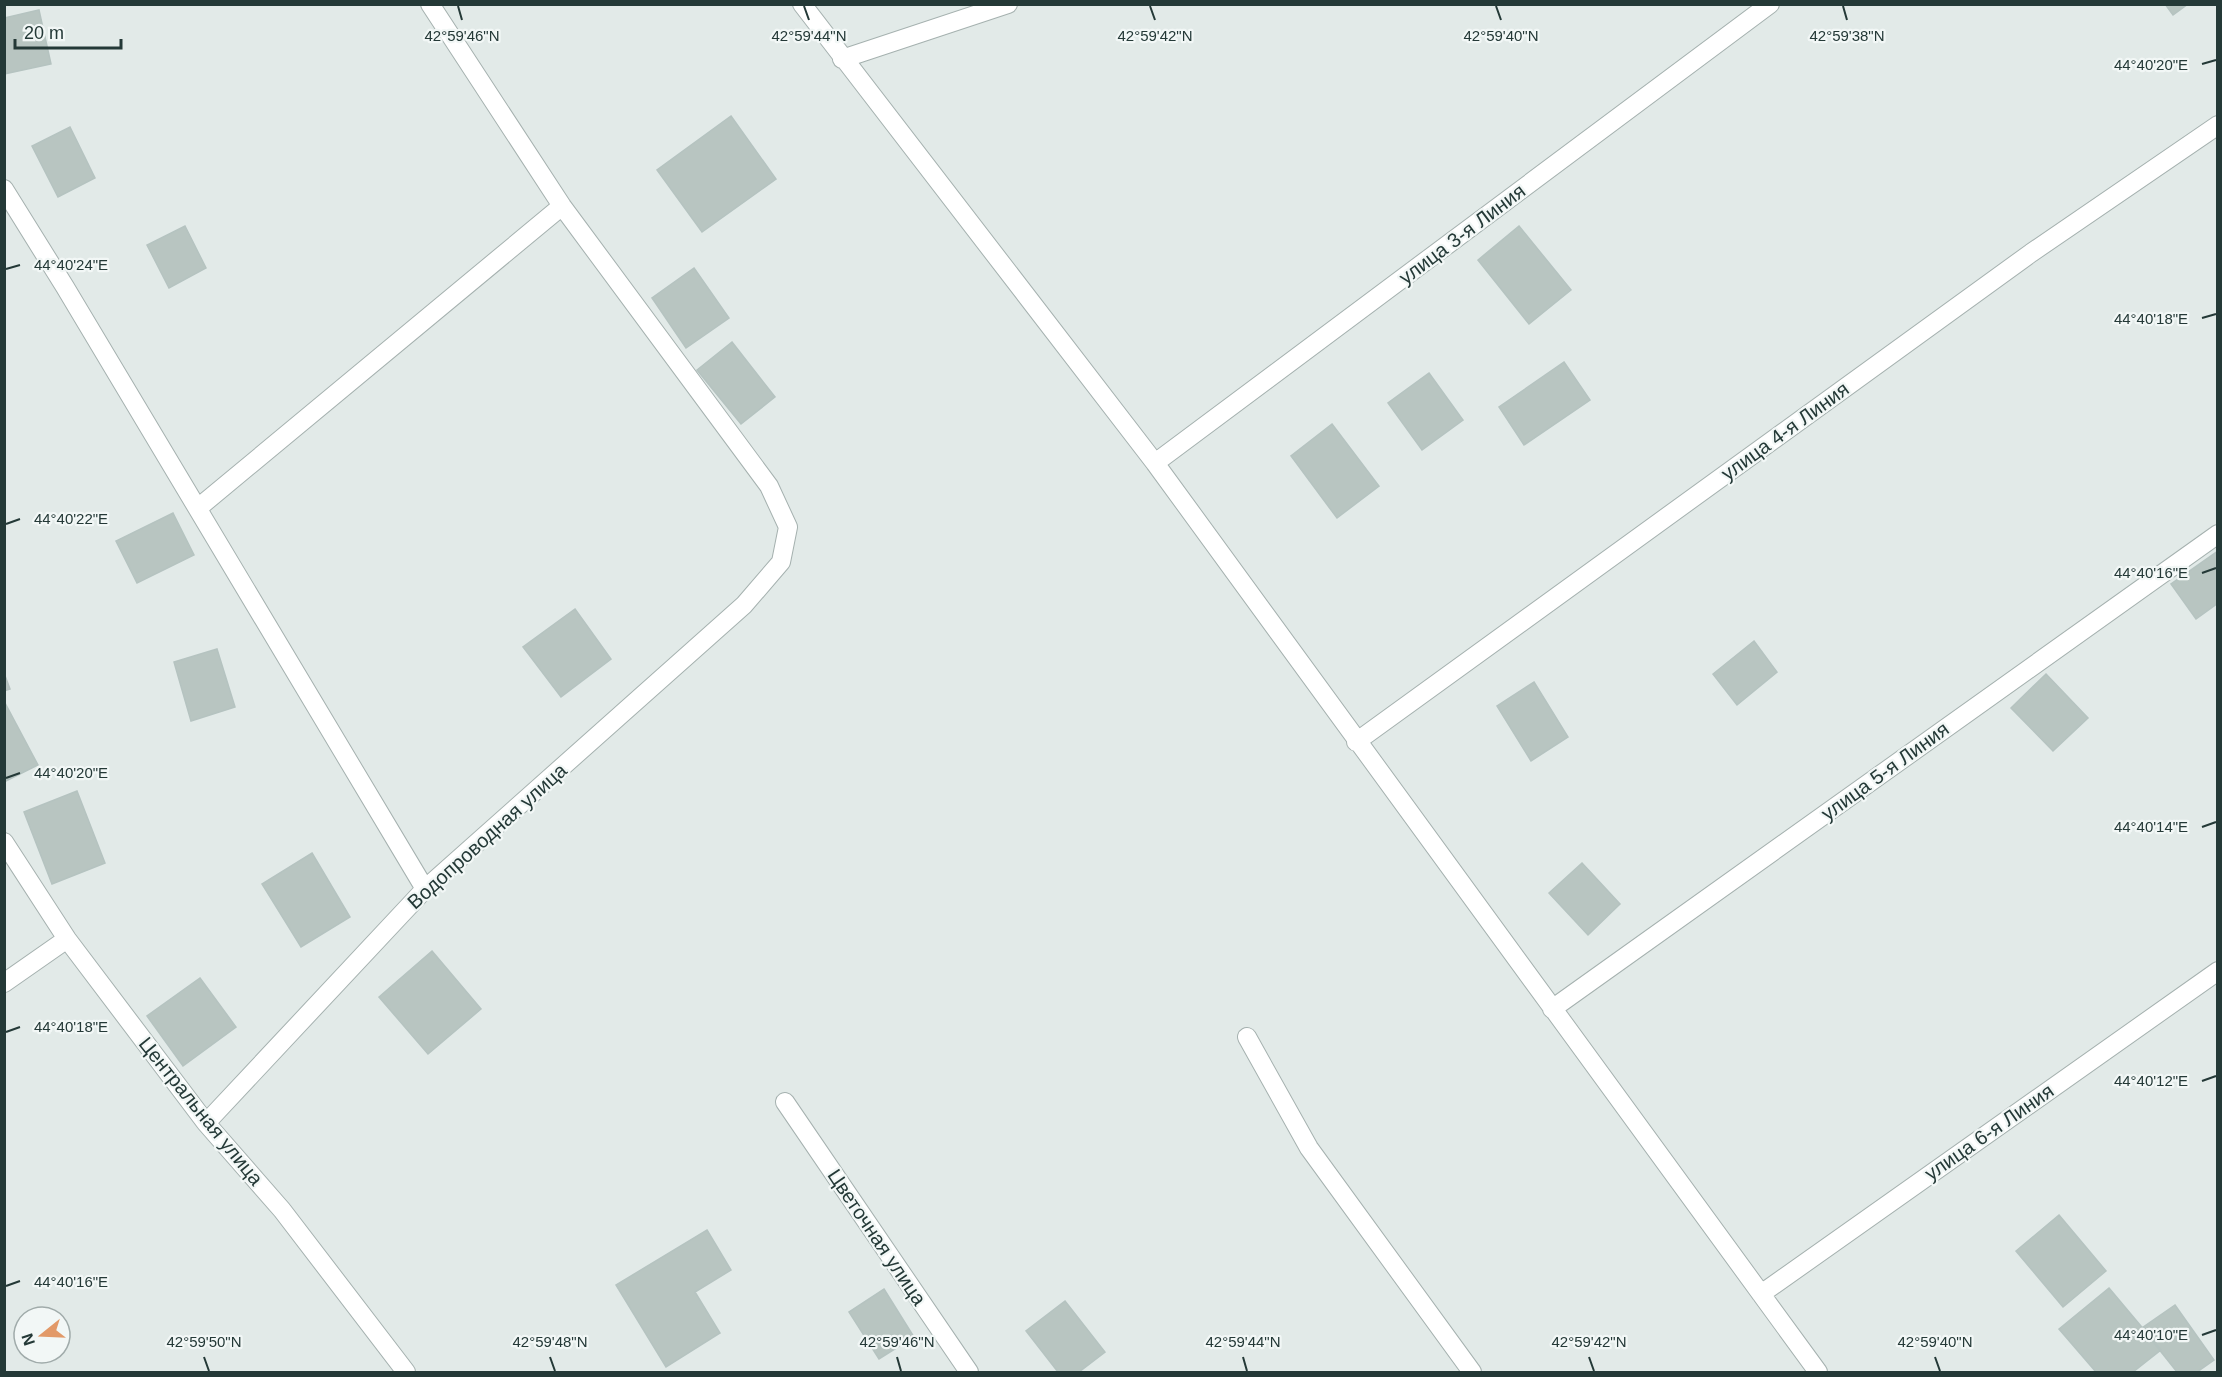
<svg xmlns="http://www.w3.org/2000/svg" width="2222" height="1377" font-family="Arial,sans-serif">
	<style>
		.building { fill: #b8c5c1; stroke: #b5c3c0; stroke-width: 1.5 }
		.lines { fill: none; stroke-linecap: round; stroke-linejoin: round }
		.minor-casing { stroke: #a5b1af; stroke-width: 20 }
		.minor { stroke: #fff; stroke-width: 18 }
		.ticks { fill: none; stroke: #243937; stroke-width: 2 }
		.labels { text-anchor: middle; stroke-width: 4.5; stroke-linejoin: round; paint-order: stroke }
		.street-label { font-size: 20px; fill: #243937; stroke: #f2f7f6 }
		.ticks-label { font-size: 15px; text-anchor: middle; fill: #243937; stroke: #f2f7f6; stroke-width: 4.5; stroke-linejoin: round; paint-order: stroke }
	</style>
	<rect width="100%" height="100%" fill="#e2eae8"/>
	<!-- building -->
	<path class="building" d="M2165 4H2188L2173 15Z
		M39 10 51 64 4 74V18Z
		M731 116 776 179 702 232 657 170Z
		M70 127 95 178 58 197 32 146Z
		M185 226 206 268 169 288 147 245Z
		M1519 226 1571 290 1529 324 1478 260Z
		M694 268 729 318 686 348 652 298Z
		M732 342 775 397 741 424 697 370Z
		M1564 362 1590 400 1524 445 1499 407Z
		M1429 373 1463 420 1422 450 1388 403Z
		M1332 424 1379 486 1337 518 1291 456Z
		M173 513 194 555 137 583 116 541Z
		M2218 551V603L2196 619 2171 584Z
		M575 609 611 659 561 697 523 647Z
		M1754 641 1777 672 1737 705 1713 674Z
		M217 649 235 707 191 721 174 662Z
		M4 673 10 689 4 691Z
		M2046 674 2088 718 2053 751 2011 708Z
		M1534 682 1568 737 1531 761 1497 706Z
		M4 701 38 765 4 782Z
		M77 791 105 863 52 884 24 812Z
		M312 853 350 917 301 947 262 884Z
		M1582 863 1620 904 1588 935 1549 893Z
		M432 951 481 1009 428 1054 379 997Z
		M200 978 236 1027 183 1066 147 1016Z
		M2059 1215 2106 1271 2063 1307 2016 1251Z
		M707 1230 731 1270 695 1292 720 1333 666 1367 616 1285Z
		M2109 1288 2161 1350 2133 1372H2096L2059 1329Z
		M884 1289 914 1337 879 1359 849 1312Z
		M1065 1301 1105 1352 1079 1372H1058L1026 1331Z
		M2175 1305 2214 1360 2197 1372H2177L2142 1328Z"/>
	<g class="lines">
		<defs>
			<path id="minor" d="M802 4 1155 463 1818 1372
				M842 59 1008 4
				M4 189 65 287 425 889
				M1155 463 1770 4
				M198 508 562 206
				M1356 742 2031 253 2218 125
				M4 842 67 939 206 1123 282 1210 406 1372
				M4 983 67 939
				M1552 1009 2218 534
				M1247 1037 1309 1148 1472 1372
				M785 1102 969 1372
				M206 1123 425 889 744 605 781 562 788 527 769 486 562 206 430 4
				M1761 1294 2218 971"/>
		</defs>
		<!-- minor casing -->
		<use href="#minor" class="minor-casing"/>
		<!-- minor -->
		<use href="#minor" class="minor"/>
	</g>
	<!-- ticks -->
	<path class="ticks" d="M458 6 462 20M804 6 809 20M1150 6 1155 20M1496 6 1501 20M1843 6 1847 20M2202 64 2216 60M6 269 20 265M2202 318 2216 314M6 524 20 519M2202 573 2216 568M6 778 20 773M2202 827 2216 822M6 1032 20 1027M2202 1081 2216 1076M6 1286 20 1281M2202 1335 2216 1330M204 1357 209 1371M550 1357 555 1371M897 1357 901 1371M1243 1357 1247 1371M1589 1357 1594 1371M1935 1357 1940 1371"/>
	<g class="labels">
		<!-- street labels -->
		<g class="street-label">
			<text transform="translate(1462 234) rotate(-37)" y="7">улица 3-я Линия</text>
			<text transform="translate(1785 431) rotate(-36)" y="7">улица 4-я Линия</text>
			<text transform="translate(1885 771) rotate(-36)" y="7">улица 5-я Линия</text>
			<text transform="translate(487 836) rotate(-42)" y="7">Водопроводная улица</text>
			<text transform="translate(201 1111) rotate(51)" y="7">Центральная улица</text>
			<text transform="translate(1989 1132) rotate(-35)" y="7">улица 6-я Линия</text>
			<text transform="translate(877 1237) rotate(56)" y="7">Цветочная улица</text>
		</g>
	</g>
	<g class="ticks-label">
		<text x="462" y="41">42°59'46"N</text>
		<text x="809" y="41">42°59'44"N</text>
		<text x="1155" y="41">42°59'42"N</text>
		<text x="1501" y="41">42°59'40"N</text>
		<text x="1847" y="41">42°59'38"N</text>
		<text x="2151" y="70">44°40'20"E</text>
		<text x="71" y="270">44°40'24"E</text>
		<text x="2151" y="324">44°40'18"E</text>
		<text x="71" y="524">44°40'22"E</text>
		<text x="2151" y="578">44°40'16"E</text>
		<text x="71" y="778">44°40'20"E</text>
		<text x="2151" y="832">44°40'14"E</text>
		<text x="71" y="1032">44°40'18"E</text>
		<text x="2151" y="1086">44°40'12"E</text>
		<text x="71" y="1287">44°40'16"E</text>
		<text x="2151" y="1340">44°40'10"E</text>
		<text x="204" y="1347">42°59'50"N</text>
		<text x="550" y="1347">42°59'48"N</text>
		<text x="897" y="1347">42°59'46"N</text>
		<text x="1243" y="1347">42°59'44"N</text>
		<text x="1589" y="1347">42°59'42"N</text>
		<text x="1935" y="1347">42°59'40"N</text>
	</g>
	<!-- border -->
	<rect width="2222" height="1377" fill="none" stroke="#243937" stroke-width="12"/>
	<!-- north arrow -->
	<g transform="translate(42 1335) rotate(252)"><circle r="28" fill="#f2f7f6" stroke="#a0abaa" stroke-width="1.5"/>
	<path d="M0-4.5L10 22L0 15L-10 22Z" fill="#e29968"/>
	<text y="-9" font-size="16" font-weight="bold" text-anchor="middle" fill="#243937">N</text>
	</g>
	<!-- scale -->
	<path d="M15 39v9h106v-9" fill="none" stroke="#243937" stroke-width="3"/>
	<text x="24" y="39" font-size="18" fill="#243937" stroke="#f2f7f6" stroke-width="4.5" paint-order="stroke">20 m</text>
</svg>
